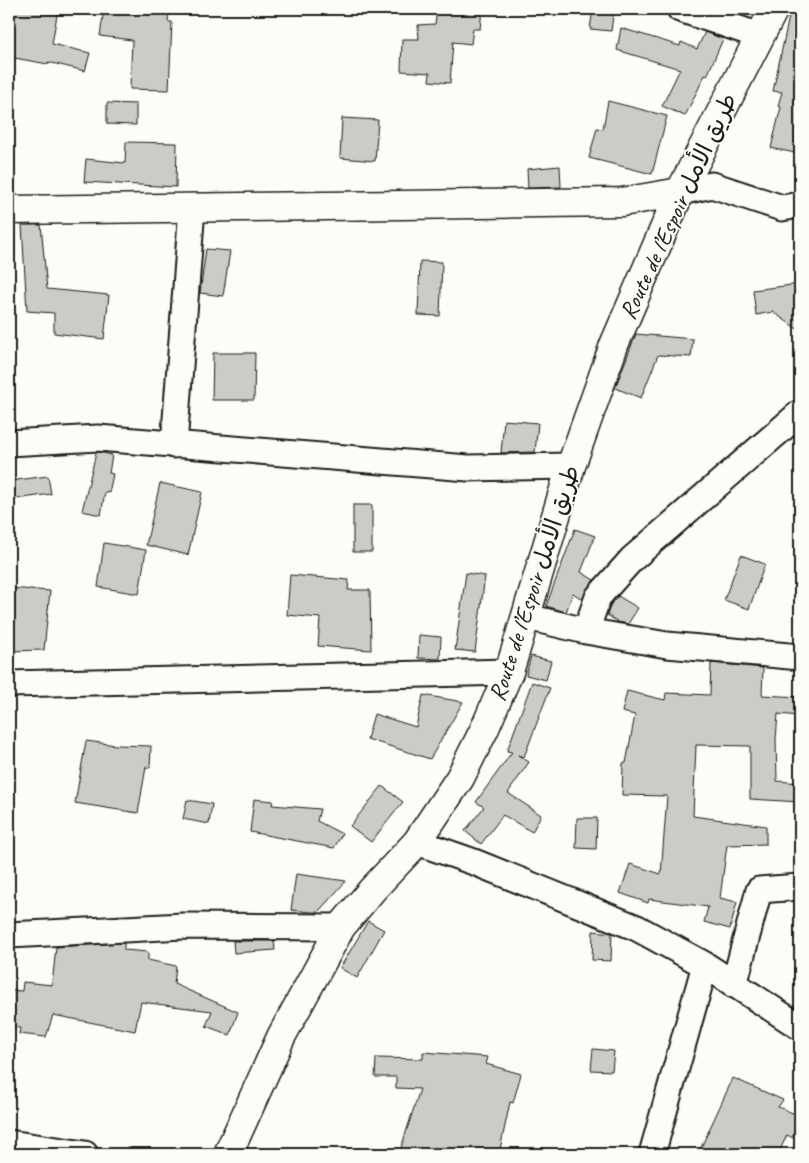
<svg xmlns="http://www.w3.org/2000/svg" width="809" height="1163" font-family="Caveat,'Playpen Sans Arabic',sans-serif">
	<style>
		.building { fill: #cccbc8; stroke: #1c1c1c }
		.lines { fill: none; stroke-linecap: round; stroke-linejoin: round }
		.minor-casing { stroke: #1c1c1c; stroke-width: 29 }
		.secondary-casing { stroke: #1c1c1c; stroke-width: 31 }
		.trunk-casing { stroke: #1c1c1c; stroke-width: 31 }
		.minor { stroke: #fdfcf7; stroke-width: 25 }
		.secondary { stroke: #fdfcf7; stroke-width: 28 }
		.trunk { stroke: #fdfcf7; stroke-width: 28 }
		.labels { text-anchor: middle; stroke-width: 4; stroke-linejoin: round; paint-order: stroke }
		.street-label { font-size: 24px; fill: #1c1c1c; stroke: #fdfcf7 }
	</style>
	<rect width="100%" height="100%" fill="#fdfcf7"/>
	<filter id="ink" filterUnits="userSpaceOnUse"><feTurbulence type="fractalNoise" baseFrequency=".02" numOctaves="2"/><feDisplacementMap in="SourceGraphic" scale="10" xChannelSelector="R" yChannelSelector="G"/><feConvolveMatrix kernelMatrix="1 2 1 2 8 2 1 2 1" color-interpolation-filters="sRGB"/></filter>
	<g filter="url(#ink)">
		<!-- building -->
		<path class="building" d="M9 9H58L52 44 90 53 85 71 48 62V64L9 57Z
			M104 9H169L168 22H172L169 90 130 89 132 40 100 36Z
			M437 9H482L480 29H473L471 44 453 42 450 83 429 81 430 73 401 71 402 39H419L418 25 435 24Z
			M593 9H614L611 31 590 29Z
			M790 12 800 13V154L771 148 781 107 778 106 782 92 773 91Z
			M621 28 680 46 681 42 697 49 705 32 723 39 707 76 705 75 685 116 662 106 680 69 617 50Z
			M608 101 667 116 652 174 589 158 597 128 603 129Z
			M107 103 136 104V125L107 124Z
			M342 118 378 120 375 161 340 158Z
			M126 142 177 143 176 187 84 182 86 159 125 163Z
			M560 166 561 187 528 188 527 169Z
			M22 225H41L47 289 109 295 104 339 54 333V313L27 311Z
			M206 249 230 251 223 296 200 293Z
			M420 261 442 262 440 316 418 315Z
			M800 284V331L773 312 756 315 753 290Z
			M636 334 693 339 691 357 658 355 641 398 615 388Z
			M213 353H255L254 400H212Z
			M504 420 538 423 535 452 501 453Z
			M99 452 112 455 109 473 113 474 109 493 105 492 101 515 82 511 96 453Z
			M48 476 51 494 9 500V481Z
			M160 483 202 492 188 555 146 545Z
			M353 505H372V552H353Z
			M575 529 595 536 581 572 594 580 582 599 573 593 566 612 546 606Z
			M104 543 146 550 139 594 98 587Z
			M741 555 765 564 749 609 724 600Z
			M466 573 485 576 475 652 455 650Z
			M290 575 349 580 348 590H370L371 650 318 646 320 618 287 615Z
			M9 588 50 591 44 650 9 651Z
			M618 596 638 608 628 624 618 622 607 615 611 604Z
			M419 635 441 637 440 659 418 658Z
			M531 656 551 661 546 680 526 675Z
			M711 663 763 668 762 695 800 697V716L778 714 776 739 777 781 800 783V802L750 799V746L696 745 693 816 766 826V844L727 845 720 898 737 902 730 929 704 922 708 907 649 899 648 903 620 893 630 864 661 874 667 796 622 795 623 763H626L635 715 622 712 627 691 665 700 666 693 710 695Z
			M532 682 550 688 524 757 518 755 529 762 508 793 541 815 532 832 503 815 481 844 465 831 484 807 476 802 512 752 507 751Z
			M423 695 463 702 430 759 367 739 374 714 416 727Z
			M86 741 116 745 151 746 150 768 146 767 138 813 75 803Z
			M382 786 403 802 371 842 350 826Z
			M254 799 273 801 272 805 320 809 317 821 342 834 334 848 250 832Z
			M187 800 212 804 209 824 183 819Z
			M577 818H597L596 849 576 848Z
			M296 874 346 881 318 912H311L291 910Z
			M368 921 384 930 357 978 340 968Z
			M593 931 612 933 611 961 592 960Z
			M233 941H274L275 950 234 953Z
			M124 943V950L148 952V960L176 966 174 984 238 1012 230 1035 206 1026 212 1011 141 1002 135 1031 53 1015 46 1037 19 1034 20 1028 9 1027V990L22 991 23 982 52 985 56 947Z
			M593 1049 614 1051 612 1071 591 1070Z
			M423 1052 488 1057 486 1064 521 1074 513 1103 510 1102 499 1154H399L420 1089 396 1088V1077H375L376 1058 423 1059Z
			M733 1078 783 1100 778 1107 800 1116 793 1138 787 1135 778 1154H698Z"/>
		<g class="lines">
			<defs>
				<path id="minor" d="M680 9 760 36
					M680 192 712 185 782 208 800 205
					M9 443 98 438 468 468 571 466
					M174 445 192 208
					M527 617 586 631 667 645 800 657
					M586 631 598 597 632 559 800 413
					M9 684 509 672
					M417 842 474 862 637 928 705 965 800 1027
					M9 935 183 926 341 927
					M734 985 759 890 800 887
					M9 1143 85 1154
					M652 1154 705 965"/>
				<path id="secondary" d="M9 210 622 202 680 192"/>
				<path id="trunk" d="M228 1154 281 1037 341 927 372 890 417 842 460 778 485 728 509 672 571 466 614 345 680 192 774 9"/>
			</defs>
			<!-- minor casing -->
			<use href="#minor" class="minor-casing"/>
			<!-- secondary casing -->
			<use href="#secondary" class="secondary-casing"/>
			<!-- trunk casing -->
			<use href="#trunk" class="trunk-casing"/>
			<!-- minor -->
			<use href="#minor" class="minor"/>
			<!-- secondary -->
			<use href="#secondary" class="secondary"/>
			<!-- trunk -->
			<use href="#trunk" class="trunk"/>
		</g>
	</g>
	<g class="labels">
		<!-- street labels -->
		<g class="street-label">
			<text transform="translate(678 206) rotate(-65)" y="8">Route de l’Espoir طريق الأمل</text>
			<text transform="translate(534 583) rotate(-72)" y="8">Route de l’Espoir طريق الأمل</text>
		</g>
	</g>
	<!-- margin -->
	<rect width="809" height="1163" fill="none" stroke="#fdfcf7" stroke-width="30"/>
	<rect x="15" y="15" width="779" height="1133" fill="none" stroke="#1c1c1c" stroke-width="2" filter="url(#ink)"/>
</svg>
